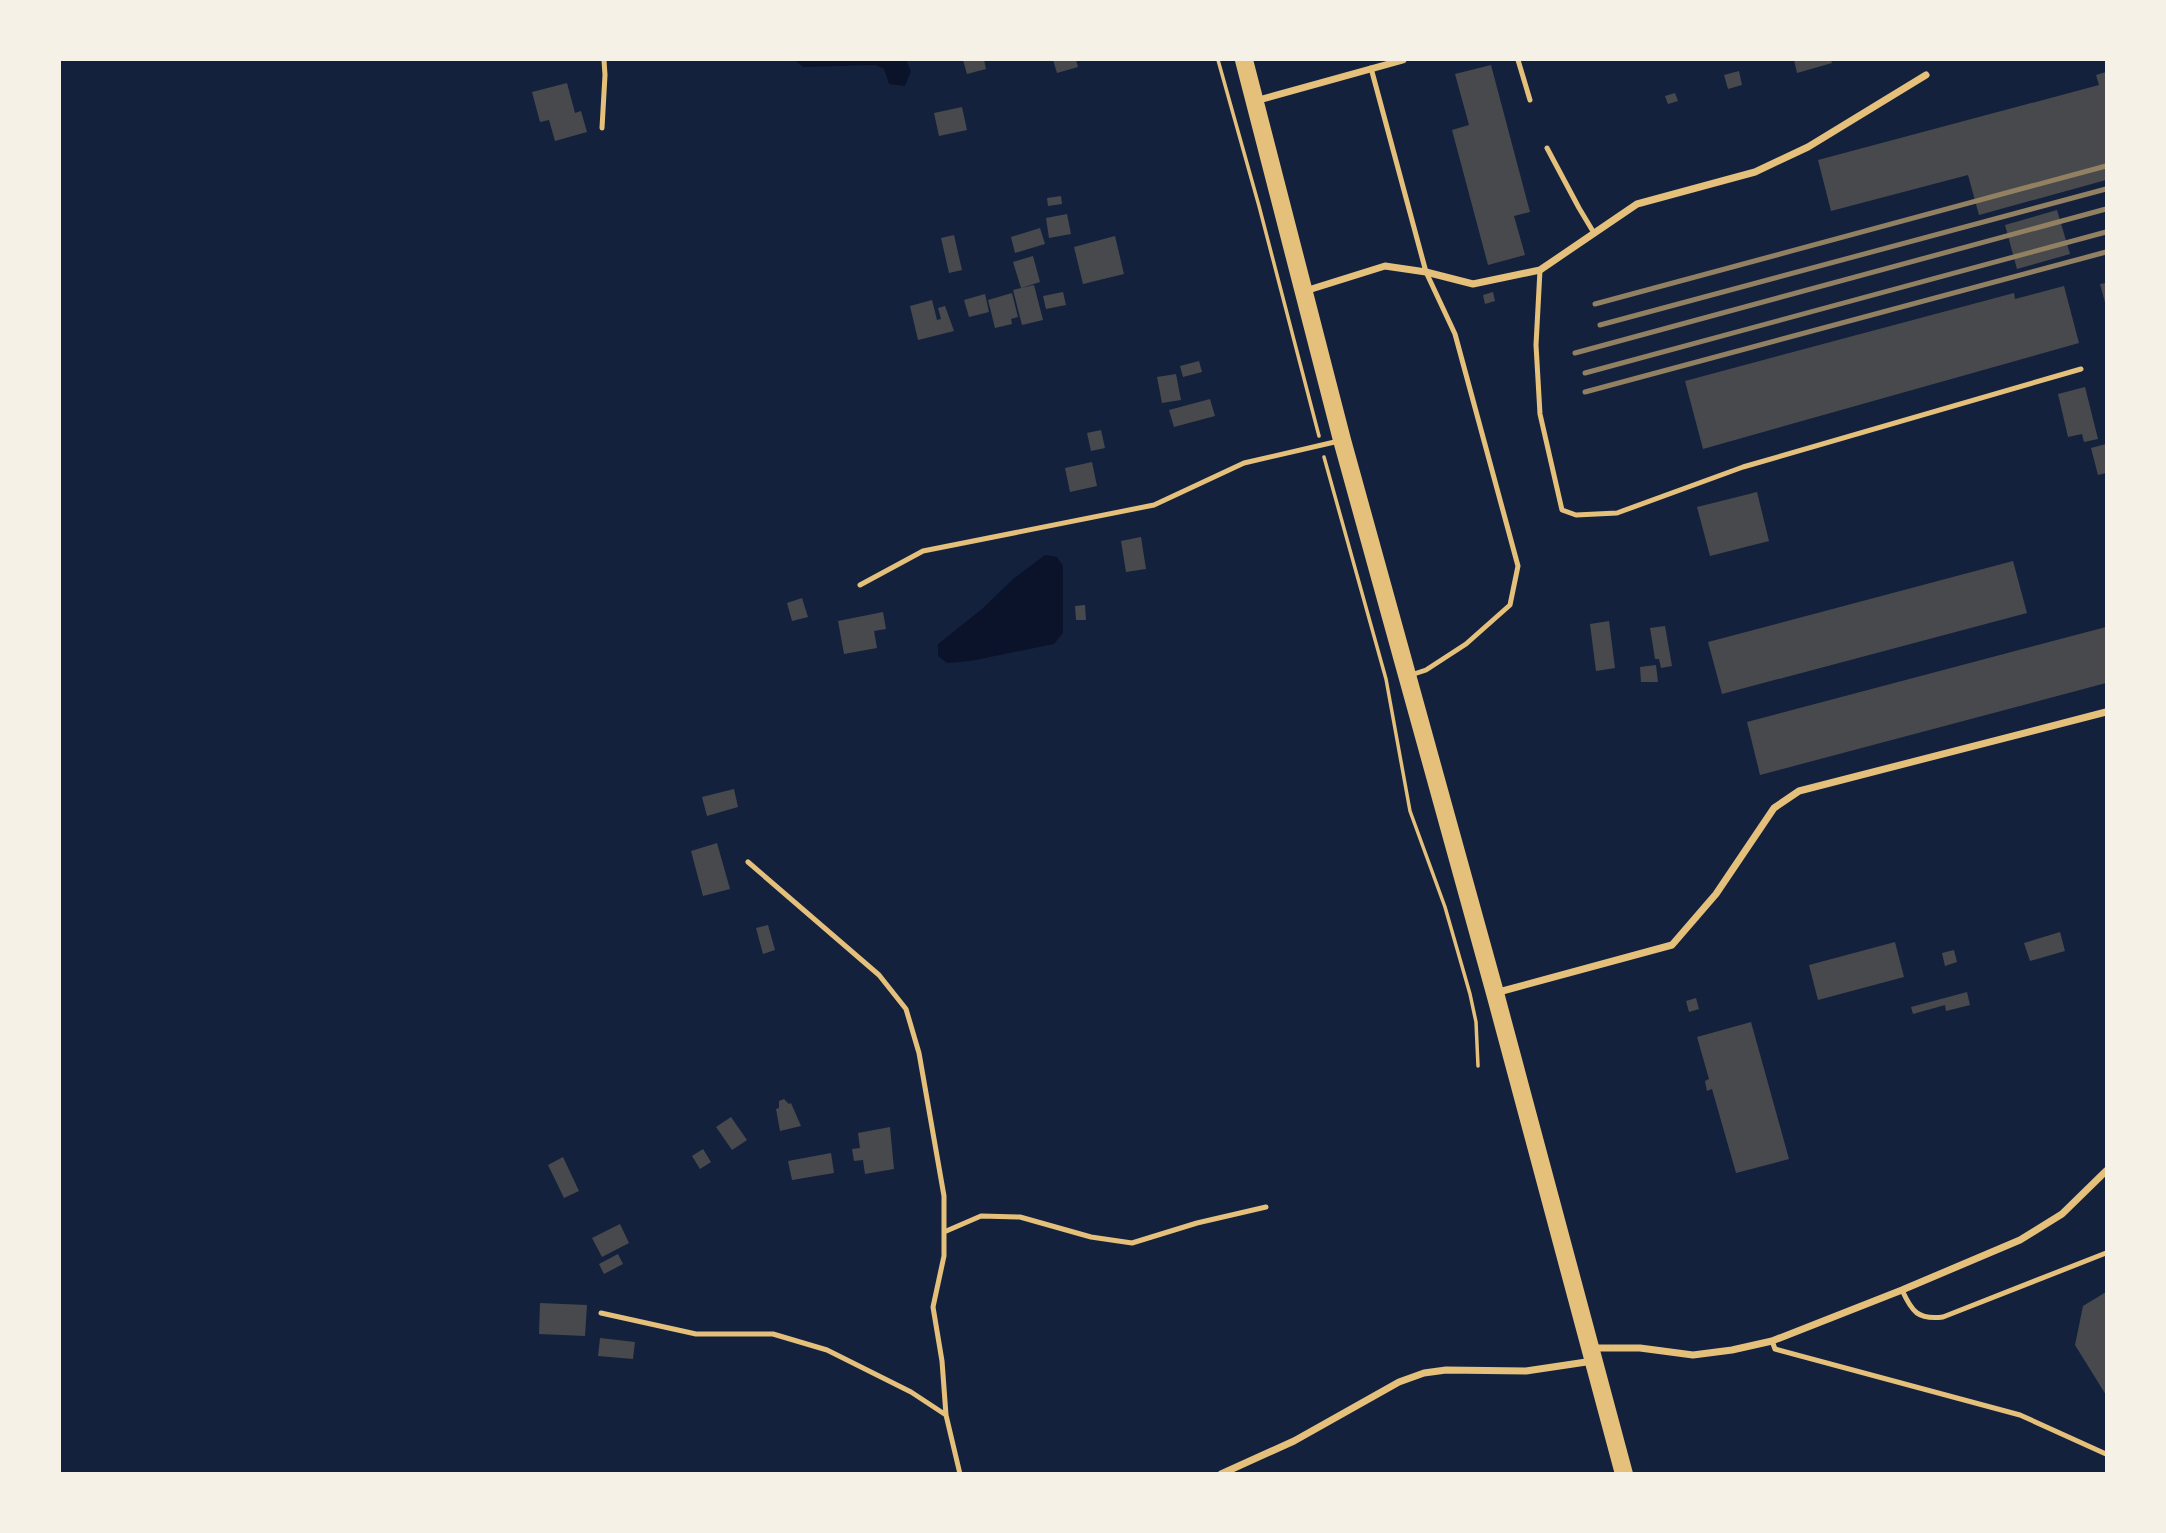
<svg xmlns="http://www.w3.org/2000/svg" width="2166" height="1533" font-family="'Sofia Sans Condensed',sans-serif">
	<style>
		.water { fill: #0b132b }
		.building { fill: #48494c }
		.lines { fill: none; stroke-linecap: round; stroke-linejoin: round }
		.path { stroke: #e5c07b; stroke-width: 3.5 }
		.service { stroke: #e5c07b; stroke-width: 5 }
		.minor { stroke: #e5c07b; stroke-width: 7 }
		.primary { stroke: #e5c07b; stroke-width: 18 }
		.rail { stroke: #918062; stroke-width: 5 }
	</style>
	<rect width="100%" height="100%" fill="#14213d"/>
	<!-- water -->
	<path class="water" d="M795 60H906L911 71 905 86 889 84 884 69 876 65 803 67Z
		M1045 555 1057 557 1063 566V633L1054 644 971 661 947 663 938 656V644L982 609 1013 579Z"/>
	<!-- building -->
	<path class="building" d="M963 60H984L986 69 967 74Z
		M1053 60H1076L1078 67 1057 73Z
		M1794 60H1831L1832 63 1797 73Z
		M1491 65 1530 212 1514 216 1525 255 1488 265 1452 130 1469 125 1455 74Z
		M1739 71 1742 85 1728 89 1724 75Z
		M2106 72V180L1979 215 1968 175 1831 211 1818 160 2099 85 2096 75Z
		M567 83 575 113 581 111 587 132 555 141 549 120 540 122 532 92Z
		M1675 93 1678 101 1668 104 1665 96Z
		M962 107 967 130 939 136 934 113Z
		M1061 196 1062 204 1048 206 1047 198Z
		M2057 210 2070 254 2017 269 2005 225Z
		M1067 214 1071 234 1049 238 1046 218Z
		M1040 228 1045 244 1015 253 1011 237Z
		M954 235 962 270 949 273 941 238Z
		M1115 236 1124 274 1083 284 1074 247Z
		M1033 256 1040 282 1021 288 1013 262Z
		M2106 283V306L2100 284Z
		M1034 285 1043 320 1022 325 1013 290Z
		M2064 286 2079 343 1703 449 1685 381 2014 293 2015 299Z
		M1063 292 1066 305 1046 309 1043 296Z
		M1493 292 1495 301 1485 304 1483 295Z
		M1012 293 1018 317 1011 319 1012 324 995 328 988 300Z
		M985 294 989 312 969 317 964 300Z
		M932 300 937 320 941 319 938 308 945 306 954 331 918 340 910 306Z
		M1199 361 1202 372 1183 377 1180 366Z
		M1176 374 1181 400 1162 403 1157 377Z
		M2085 387 2098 439 2084 442 2082 434 2068 437 2058 394Z
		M1210 399 1215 416 1174 427 1169 410Z
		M1101 430 1105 448 1091 451 1087 433Z
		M2106 444V473L2098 475 2091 448Z
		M1092 462 1097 486 1070 492 1065 468Z
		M1757 492 1769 541 1710 556 1697 507Z
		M1141 537 1146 569 1126 572 1121 541Z
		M2013 561 2027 613 1722 694 1708 642Z
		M802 598 808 617 792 621 787 603Z
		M1085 605 1086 620H1076L1075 606Z
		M883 612 886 629 874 631 877 648 844 654 838 621Z
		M1609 621 1615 668 1596 671 1590 624Z
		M1665 626 1672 666 1661 668 1659 659H1655L1650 628Z
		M2106 627V683L1760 775 1747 722Z
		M1656 665 1658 682H1641L1640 667Z
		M734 789 738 807 707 816 702 797Z
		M717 843 730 889 703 896 691 851Z
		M768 925 775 950 763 954 756 928Z
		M2060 932 2065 951 2030 961 2024 943Z
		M1895 942 1904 977 1818 1000 1809 965Z
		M1954 950 1957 962 1945 966 1942 953Z
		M1967 992 1970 1005 1946 1011 1945 1005 1913 1014 1911 1007Z
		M1696 998 1699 1009 1689 1012 1686 1001Z
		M1751 1022 1789 1159 1736 1173 1712 1089 1707 1091 1705 1081 1709 1079 1697 1037Z
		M784 1099 789 1104 791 1103 801 1126 780 1131 776 1109 779 1108V1101Z
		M731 1117 747 1140 732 1150 716 1127Z
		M890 1127 894 1169 865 1174 863 1160 854 1161 852 1149 860 1148 858 1133Z
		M703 1149 711 1162 700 1169 692 1156Z
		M831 1153 834 1173 792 1180 788 1161Z
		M563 1157 579 1191 564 1198 548 1165Z
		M620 1224 629 1243 602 1257 592 1238Z
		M618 1254 623 1264 604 1274 599 1264Z
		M2106 1292V1395L2075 1345 2083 1306Z
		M540 1303 587 1305 585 1336 539 1334Z
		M600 1338 635 1342 633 1359 598 1356Z"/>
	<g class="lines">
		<!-- path -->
		<path class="path" d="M1218 60 1259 206 1319 436
			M1324 457 1386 679 1410 811 1445 907 1470 994 1476 1022 1478 1066"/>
		<!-- service -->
		<path class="service" d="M1518 60 1530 100
			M1371 68 1426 272 1455 334 1518 566 1510 605 1466 644 1426 670 1411 675
			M602 128 605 75 604 60
			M1547 148 1579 208 1594 233
			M1540 270 1536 345 1540 414 1562 510 1576 515 1617 513 1743 467 2081 369
			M860 585 923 551 1154 505 1244 463 1339 441
			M748 862 879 975 906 1009 919 1053 944 1196V1256L933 1307 942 1361 946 1415 960 1474
			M944 1232 981 1216 1020 1217 1091 1237 1132 1243 1197 1223 1266 1207
			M1902 1290C1912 1312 1918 1320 1943 1317L2106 1253
			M601 1313 696 1334H773L827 1350 911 1392 946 1415
			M1772 1341 1775 1349 2020 1415 2106 1454"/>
		<!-- minor -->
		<path class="minor" d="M1255 101 1403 60
			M1305 291 1385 266 1426 272 1473 284 1540 270 1637 204 1755 172 1808 147 1926 75
			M1495 993 1672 945 1716 894 1774 808 1799 791 2106 712
			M1591 1348H1640L1693 1355 1732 1350 1772 1341 1902 1290 2020 1240 2062 1214 2106 1171
			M1221 1474 1294 1441 1399 1382 1424 1373 1446 1370 1526 1371 1593 1361"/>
		<!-- primary -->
		<path class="primary" d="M1244 60 1342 440 1495 993 1624 1474"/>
		<!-- rail -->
		<path class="rail" d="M1595 304 2106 166
			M1600 325 2106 189
			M1575 353 2106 209
			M1585 373 2106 232
			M1585 392 2106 252"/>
	</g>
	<!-- border -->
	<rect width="2166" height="1533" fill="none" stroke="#f6f1e7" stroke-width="122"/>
</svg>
